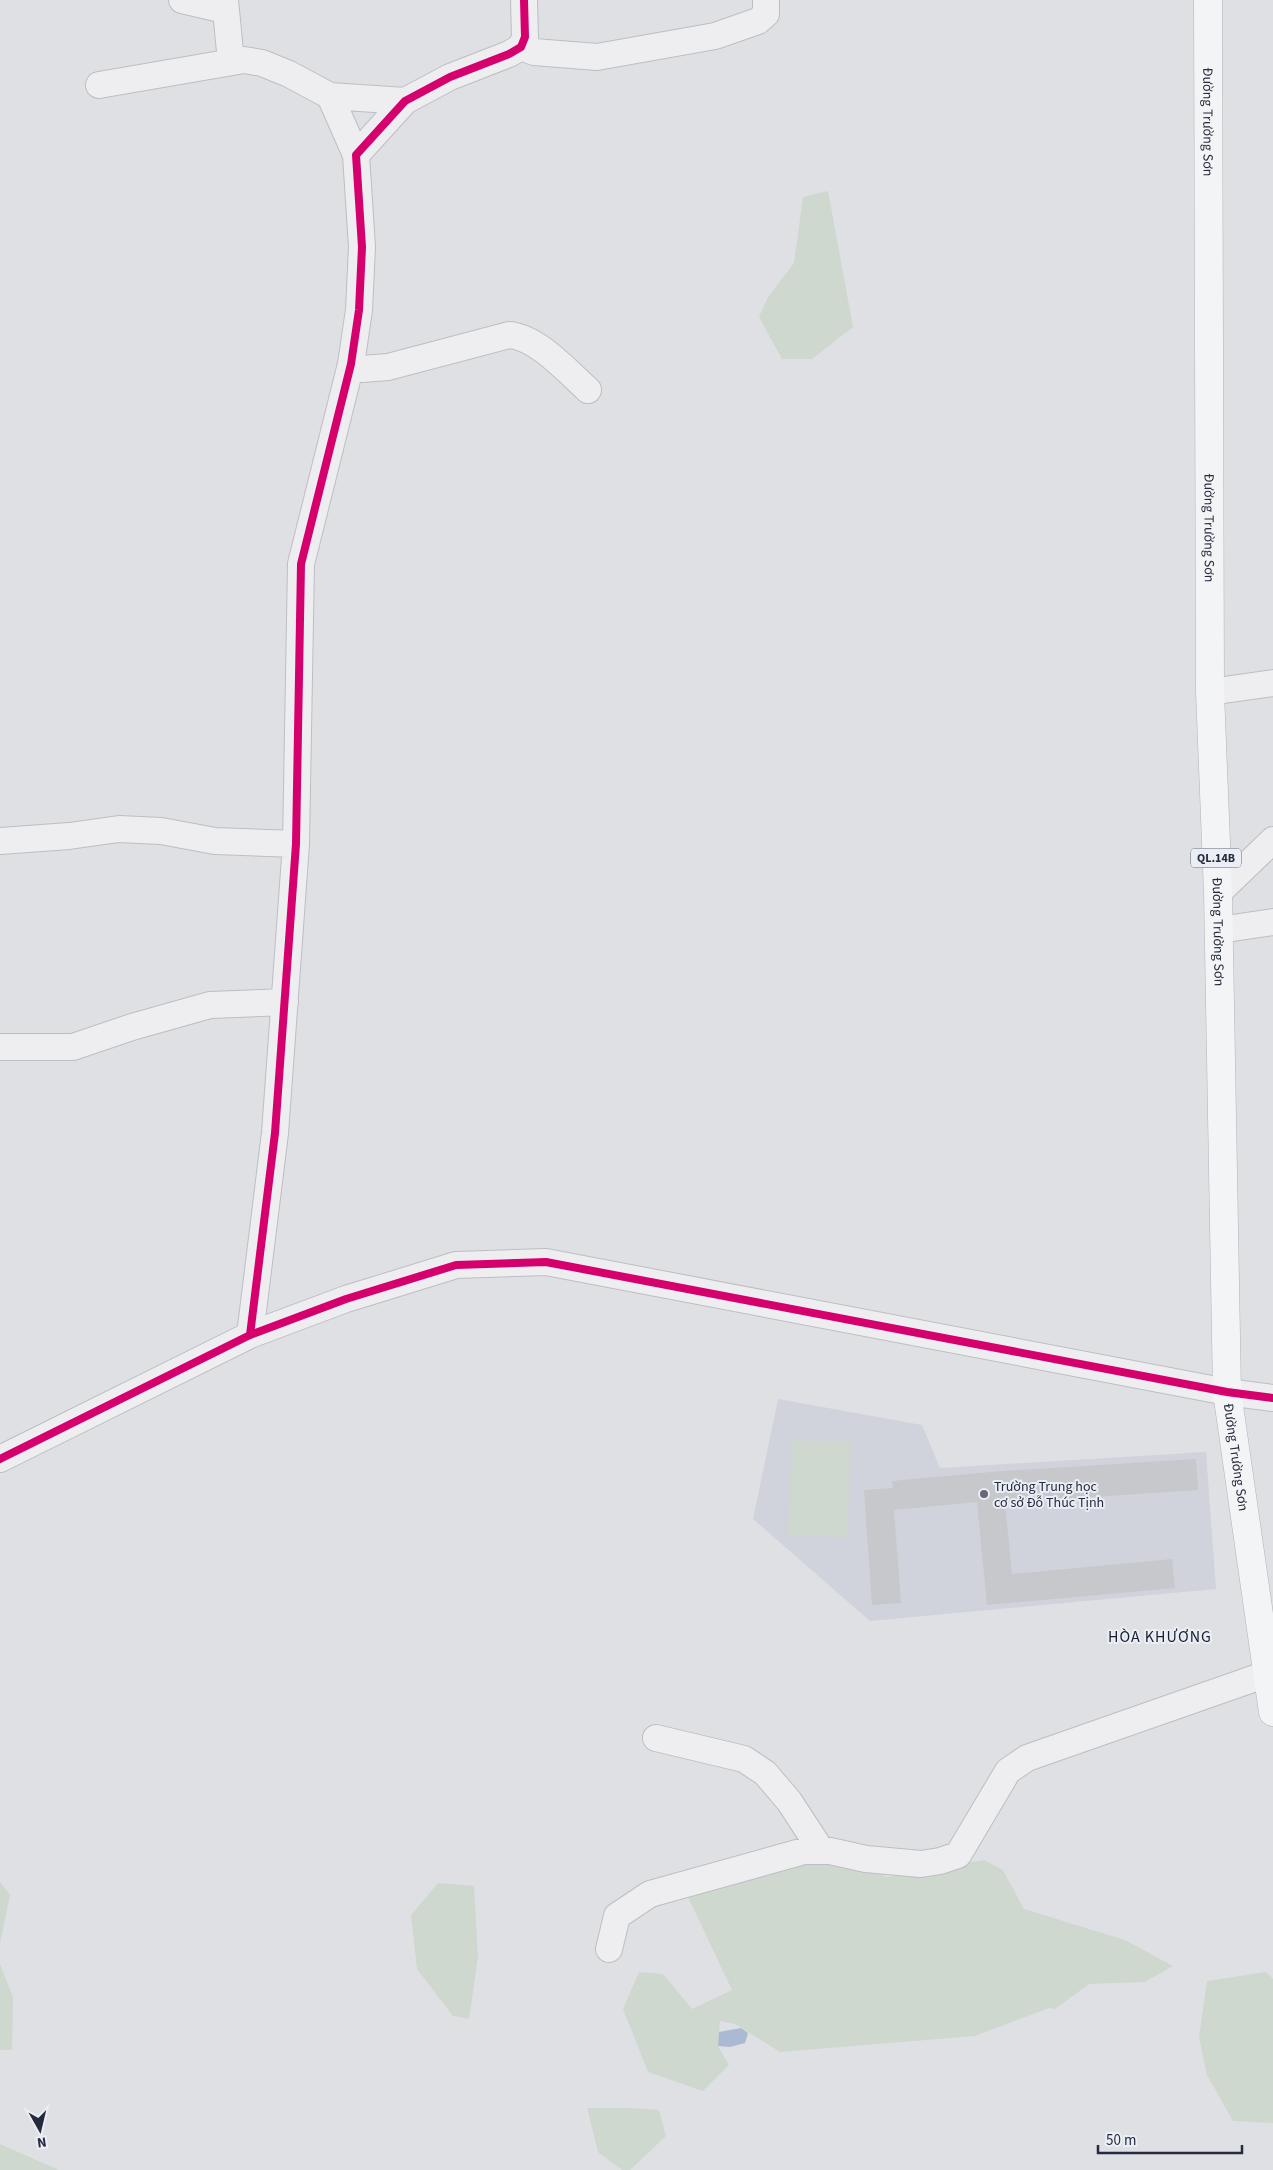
<svg xmlns="http://www.w3.org/2000/svg" width="1273" height="2170" font-family="'Source Sans 3',sans-serif">
	<style>
		.built { fill: #d0d3db }
		.green { fill: #ced8ce }
		.water { fill: #aabad2 }
		.building { fill: #c7c8cc }
		.lines { fill: none; stroke-linecap: round; stroke-linejoin: round }
		.minor-casing { stroke: #bdbec2; stroke-width: 28 }
		.highway-casing { stroke: #b1b3b9; stroke-width: 29 }
		.minor { stroke: #eeeef1; stroke-width: 26 }
		.highway { stroke: #f3f4f5; stroke-width: 28 }
		.cycleway-casing { stroke: #ebeef5; stroke-width: 11 }
		.cycleway { stroke: #d6006c; stroke-width: 8 }
		.poi-dot { fill: #666a78; stroke: #ebeef5; stroke-width: 2 }
		.labels { text-anchor: middle; stroke-width: 4; stroke-linejoin: round; paint-order: stroke }
		.shield { fill: #ebeef5; stroke: #606675; stroke-width: 1 }
		.shield-label { font-size: 12px; font-weight: bold; fill: #252b3e }
		.street-label { font-size: 14px; fill: #252b3e; stroke: #ebeef5 }
		.poi-label { font-size: 14px; fill: #252b3e; stroke: #ebeef5; text-anchor: start }
		.quarter-label { font-size: 16px; letter-spacing: 1px; fill: #171d2e; stroke: #ebeef5 }
	</style>
	<rect width="100%" height="100%" fill="#dfe0e4"/>
	<!-- built -->
	<path class="built" d="M778 1399 922 1425 940 1468 1206 1452 1216 1589 870 1621 753 1519Z"/>
	<!-- green -->
	<path class="green" d="M828 191 853 327 812 359H782L759 317 768 297 794 263 803 197Z
		M792 1440 851 1442 847 1537 788 1535Z
		M843 1849 886 1877 984 1860 1003 1870 1024 1909 1125 1940 1173 1966 1145 1982 1089 1984 1055 2009 1049 2008 975 2036 780 2052 735 2024 720 2021 718 2046 729 2065 703 2091 648 2072 623 2009 639 1972 663 1974 692 2009 732 1990 688 1897Z
		M0 1882 10 1895 0 1944Z
		M438 1883 474 1886 478 1957 469 2019 453 2016 417 1969 411 1915Z
		M0 1964 13 1997 12 2050H0Z
		M1266 1972 1273 1979V2123L1233 2121 1207 2075 1199 2037 1207 1981Z
		M587 2108H630L659 2110 666 2136 630 2170H622L598 2152Z
		M0 2144 59 2170H0Z"/>
	<!-- water -->
	<path class="water" d="M741 2028 748 2033 745 2043 730 2047 718 2046 719 2032Z"/>
	<!-- building -->
	<path class="building" d="M1196 1459 1198 1490 1005 1503 1012 1574 1172 1559 1175 1588 987 1605 977 1502 894 1510 901 1603 872 1605 864 1490 893 1488 892 1481 1002 1471Z"/>
	<g class="lines">
		<defs>
			<path id="minor" d="M182 0 225 10
				M225 0 231 62
				M521 47 534 52 597 57 715 36 758 21 766 14V0
				M99 85 244 60 262 63 289 74 330 96 405 101
				M330 96 356 155
				M351 364 362 369 388 367 509 335C537 337 567 371 588 390
				M1210 692 1273 683
				M0 841 69 836 119 829 161 831 215 841 296 844
				M1218 893 1273 840
				M1219 930 1273 922
				M0 1047H73L132 1027 210 1005 285 1002
				M250 1335 275 1133 296 844 301 564 351 364 359 310 362 247 356 155 405 101 450 77 509 54 521 47 525 37 524 0
				M0 1459 250 1335 346 1299 456 1265 546 1262 1227 1392 1273 1398
				M656 1738 744 1759 765 1773 789 1801 821 1850
				M609 1949 617 1916 650 1894 804 1851H830L866 1859 921 1864 940 1861 958 1855 1008 1771 1027 1758 1267 1674"/>
			<g id="highway">
				<path id="s1" d="M1208 0 1210 692 1218 893 1227 1392 1273 1712"/>
			</g>
		</defs>
		<!-- minor casing -->
		<use href="#minor" class="minor-casing"/>
		<!-- highway casing -->
		<use href="#highway" class="highway-casing"/>
		<!-- minor -->
		<use href="#minor" class="minor"/>
		<!-- highway -->
		<use href="#highway" class="highway"/>
		<defs>
			<path id="cycleway" d="M250 1335 275 1133 296 844 301 564 351 364 359 310 362 247 356 155 405 101 450 77 509 54 521 47 525 37 524 0
				M0 1459 250 1335 346 1299 456 1265 546 1262 1227 1392 1273 1398"/>
		</defs>
		<!-- cycleway casing -->
		<use href="#cycleway" class="cycleway-casing"/>
		<!-- cycleway -->
		<use href="#cycleway" class="cycleway"/>
	</g>
	<!-- markers -->
	<circle class="poi-dot" cx="984" cy="1494" r="5"/>
	<g class="labels">
		<!-- shield labels -->
		<rect class="shield" x="1191" y="848.5" width="50" height="19" rx="4"/>
		<g class="shield-label">
			<text x="1216" y="862">QL.14B</text>
		</g>
		<!-- street labels -->
		<g class="street-label">
			<text dy="5" stroke="none"><textPath href="#s1" startOffset="122">Đường Trường Sơn</textPath></text>
			<text dy="5" stroke="none"><textPath href="#s1" startOffset="528">Đường Trường Sơn</textPath></text>
			<text dy="5" stroke="none"><textPath href="#s1" startOffset="932">Đường Trường Sơn</textPath></text>
			<text dy="5" stroke="none"><textPath href="#s1" startOffset="1458">Đường Trường Sơn</textPath></text>
		</g>
		<!-- poi labels -->
		<g class="poi-label">
			<text x="994" y="1491">Trường Trung học<tspan x="994" dy="16">cơ sở Đỗ Thúc Tịnh</tspan></text>
		</g>
		<!-- quarter labels -->
		<g class="quarter-label">
			<text x="1160" y="1642">HÒA KHƯƠNG</text>
		</g>
	</g>
	<!-- north arrow -->
	<g transform="translate(40 2130) rotate(172)" stroke="#ebeef5" stroke-width="4" paint-order="stroke">
	<path d="M0-4L9 19L0 12L-9 19Z" fill="#252b3e"/>
	<text y="-8" font-size="14" font-weight="bold" text-anchor="middle" fill="#252b3e">N</text>
	</g>
	<!-- scale -->
	<path d="M1098 2145v8h144v-8" fill="none" stroke="#252b3e" stroke-width="2.5"/>
	<text x="1106" y="2145" font-size="15" fill="#252b3e" stroke="#ebeef5" stroke-width="4" paint-order="stroke">50 m</text>
</svg>
